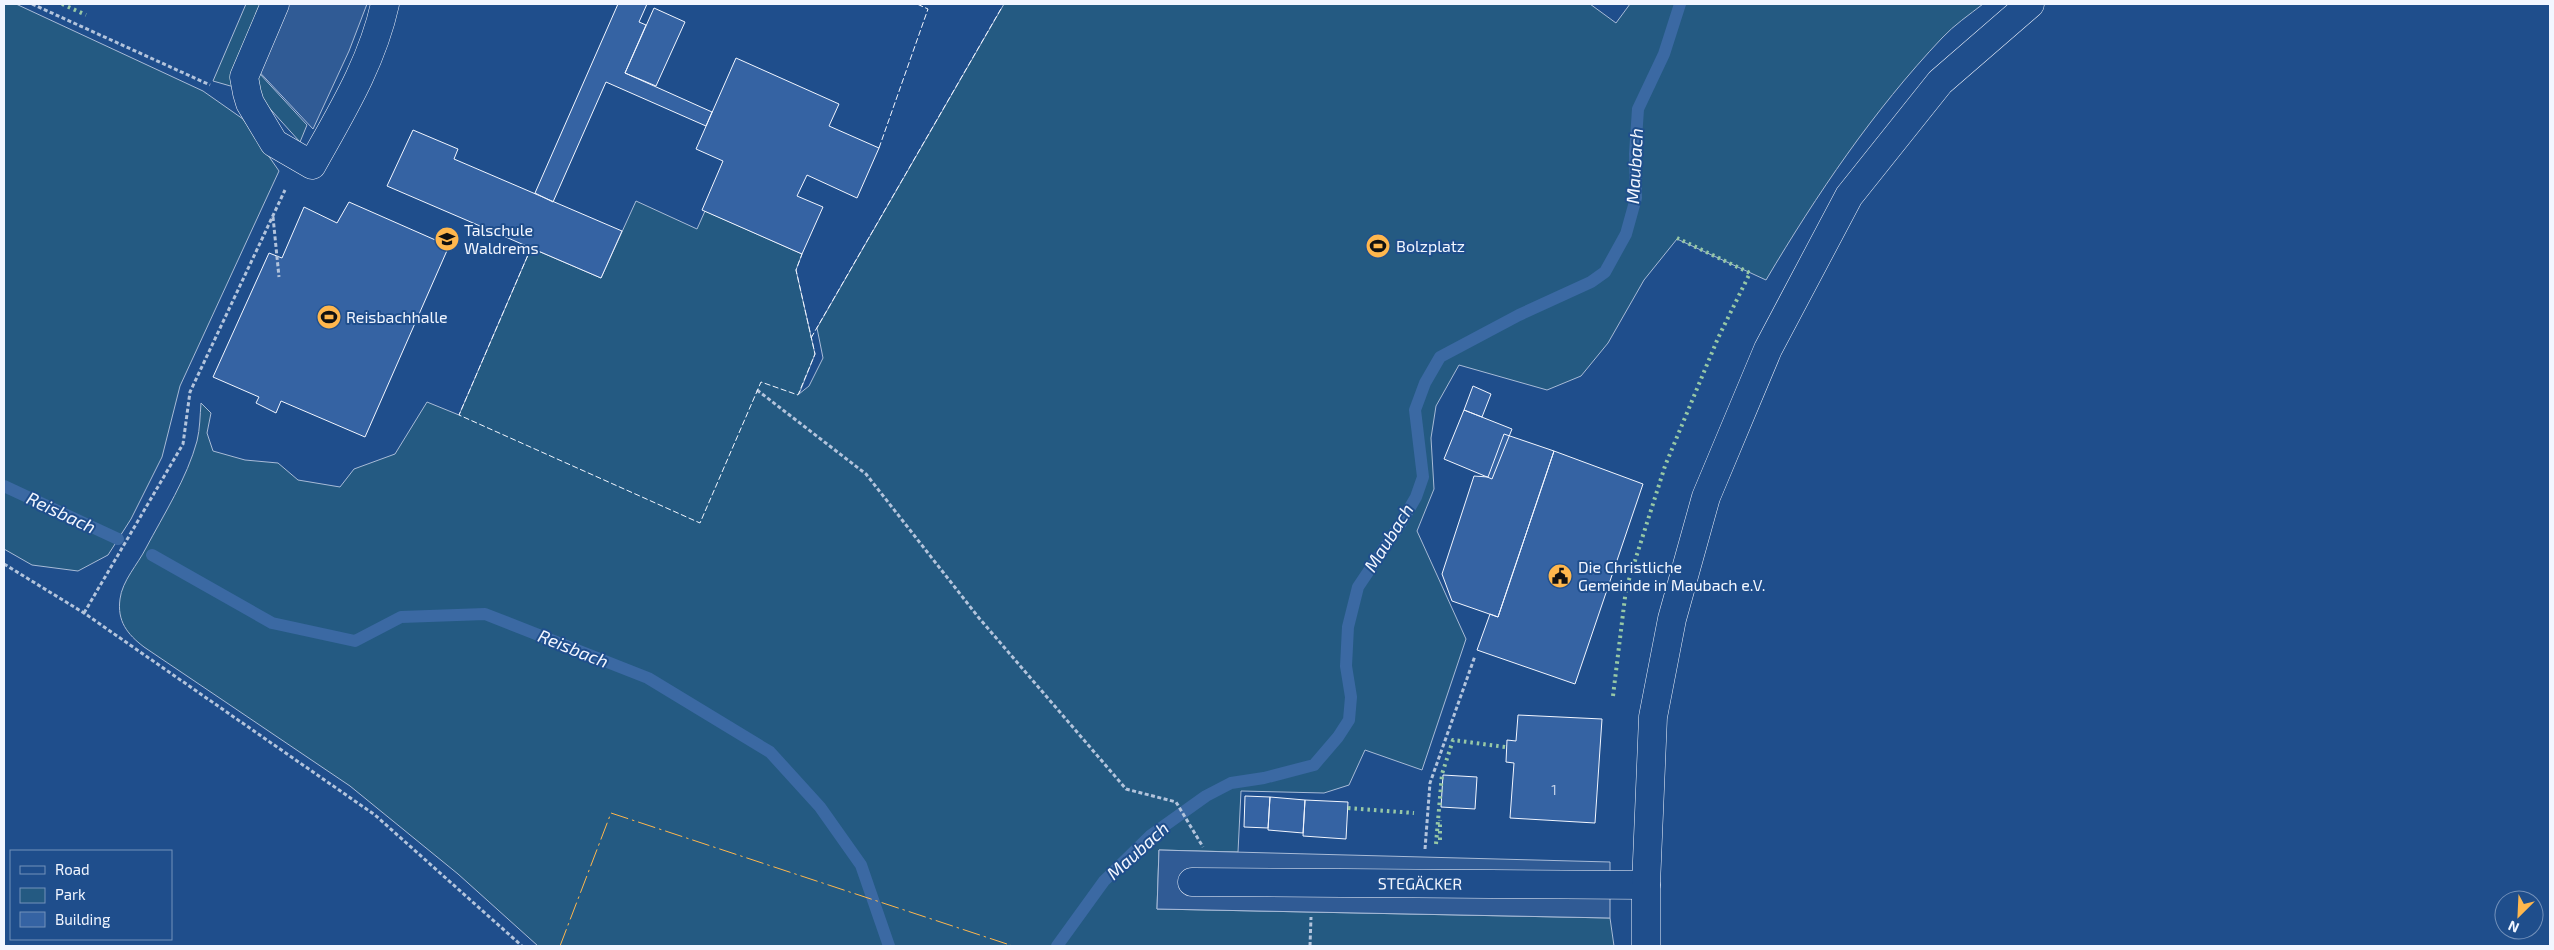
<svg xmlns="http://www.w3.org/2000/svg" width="2554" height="950" font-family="'Exo 2',sans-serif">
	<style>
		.green { fill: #245a82; stroke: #a8bbd7 }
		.parking { fill: #305b95; stroke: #a8bbd7 }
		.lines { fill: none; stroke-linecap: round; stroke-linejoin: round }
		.stream { stroke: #3b69a3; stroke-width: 12 }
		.building { fill: #3563a3; stroke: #f2f6ff }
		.minor-casing { stroke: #f2f6ff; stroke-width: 29 }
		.major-casing { stroke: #f2f6ff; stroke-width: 29 }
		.path { stroke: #b3c4dc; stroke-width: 3; stroke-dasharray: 4 2.5; stroke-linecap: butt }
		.minor { stroke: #1f4e8c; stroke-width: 28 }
		.major { stroke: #1f4e8c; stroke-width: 28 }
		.hedge { stroke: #97c8a6; stroke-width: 4; stroke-dasharray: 2.5 4; stroke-linecap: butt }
		.fence { stroke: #f2f6ff; stroke-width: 1; stroke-dasharray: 6 2.5; stroke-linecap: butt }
		.power { stroke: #ffb74d; stroke-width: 1; stroke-dasharray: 18 4 2.5 4; stroke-linecap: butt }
		.labels { text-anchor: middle; stroke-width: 4; stroke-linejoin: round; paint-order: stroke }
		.number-label { font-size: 14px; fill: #c3d1e8 }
		.poi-label { font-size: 16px; fill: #f2f6ff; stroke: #1f4e8c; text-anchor: start }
		.street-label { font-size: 16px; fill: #f2f6ff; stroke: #1f4e8c }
		.water-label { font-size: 18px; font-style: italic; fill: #f2f6ff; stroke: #1f4e8c }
	</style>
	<rect width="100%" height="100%" fill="#1f4e8c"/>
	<!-- green -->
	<path class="green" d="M4 4H16L203 91 243 119 279 171 180 386 162 457 131 519 108 555 78 571 32 565 4 549Z
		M246 4H269L234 87 213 81Z
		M1004 4H1590L1616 23 1630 4H1983C1969 15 1954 25 1942 38 1873 111 1817 194 1766 280L1677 239 1644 280 1608 343 1581 376 1547 390 1459 365 1436 406 1431 438 1434 489 1417 531 1466 639 1422 770 1365 750 1349 785 1324 793 1241 791 1238 852 1159 850 1157 909 1610 918 1614 946H538L458 874 350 786 144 647C127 634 117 621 120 599 122 581 138 564 146 548 164 514 187 478 197 441 200 429 200 415 201 403L211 413 207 433 213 451 245 460 278 463 298 480 340 487 354 469 395 454 427 402 459 415 531 248 601 278 636 201 697 229 705 211 802 254 796 270 815 354 799 394 809 386 823 358 817 328Z
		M259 73 307 125 300 142 253 90Z"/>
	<!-- parking -->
	<path class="parking" d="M275 4H367L349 51 313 129 251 63Z
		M1159 850 1610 862V918L1157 909Z"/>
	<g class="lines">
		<!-- stream -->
		<path class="stream" d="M4 486 118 539
			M152 555 272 623 355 641 401 617 485 614 648 678 770 752 820 807 861 865 889 946
			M1057 946 1104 881 1150 836 1206 796 1231 783 1264 778 1314 765 1338 737 1349 720 1351 697 1346 666 1348 627 1358 587 1401 523 1416 497 1423 477 1415 410 1425 383 1440 357 1519 315 1591 282 1605 272 1626 234 1636 198 1635 154 1638 109 1664 54 1680 4"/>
	</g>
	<!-- building -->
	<path class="building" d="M618 4H647L639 22 646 25 625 73 712 112 706 126 606 82 553 202 535 193Z
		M654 8 685 22 656 86 625 73Z
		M736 58 839 104 829 126 879 148 857 198 807 175 797 196 823 207 802 254 702 210 723 161 696 149Z
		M413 130 458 149 454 159 622 231 601 278 387 186Z
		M349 202 449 246 365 437 281 401 276 413 256 403 259 397 213 377 269 253 282 258 304 207 337 223Z
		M1473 386 1491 394 1482 417 1464 410Z
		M1464 410 1512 429 1492 479 1444 459Z
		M1504 434 1554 451 1498 617 1452 601 1442 574 1474 476 1488 477Z
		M1554 451 1643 484 1575 684 1477 650 1490 614 1498 617Z
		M1518 715 1602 719 1595 823 1510 818 1514 763 1506 762 1507 740 1516 741Z
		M1443 775 1477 777 1475 809 1441 807Z
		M1245 796 1270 797 1268 828 1244 827Z
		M1270 797 1305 800 1303 833 1268 830Z
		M1305 800 1348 802 1346 839 1303 836Z"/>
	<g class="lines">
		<defs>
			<g id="minor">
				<path d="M275 4 244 77 247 93 250 103 274 143 312 165C341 113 372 63 385 4"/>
				<path id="s1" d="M1192 882 1646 885"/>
			</g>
			<path id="major" d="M1646 946V885L1653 717 1672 619 1706 497 1768 349 1849 196 1940 82 2030 4"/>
		</defs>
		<!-- minor casing -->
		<use href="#minor" class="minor-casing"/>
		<!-- major casing -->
		<use href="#major" class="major-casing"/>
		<!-- path -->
		<path class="path" d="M32 4 210 85
			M273 217 279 277
			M757 390 866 474 979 618 1126 789 1176 802 1203 847
			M4 564 84 613 375 815 522 946
			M84 613 183 444 190 392 285 190
			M1425 849 1430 783 1475 656
			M1310 946 1311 917"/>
		<!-- minor -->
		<use href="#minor" class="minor"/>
		<!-- major -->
		<use href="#major" class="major"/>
		<!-- hedge -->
		<path class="hedge" d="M62 4 86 15
			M1613 696 1626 589 1665 466 1718 338 1750 273 1677 238
			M1348 808 1414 813
			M1440 840V820
			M1436 844 1442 774 1453 740 1505 747"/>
		<!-- fence -->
		<path class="fence" d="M879 148 928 9 917 4
			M531 248 459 415 700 523 761 382 798 395 815 354 796 270 802 254
			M811 338 1002 7"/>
		<!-- power -->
		<path class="power" d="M560 946 611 813 1013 946"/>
	</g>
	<!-- icons -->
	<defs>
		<symbol id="school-disc" viewBox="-11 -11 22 22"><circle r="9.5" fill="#ffb74d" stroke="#1f4e8c"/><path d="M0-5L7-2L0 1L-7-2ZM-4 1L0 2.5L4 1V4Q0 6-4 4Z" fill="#111"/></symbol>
		<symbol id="stadium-disc" viewBox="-11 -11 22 22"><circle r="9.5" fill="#ffb74d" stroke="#1f4e8c"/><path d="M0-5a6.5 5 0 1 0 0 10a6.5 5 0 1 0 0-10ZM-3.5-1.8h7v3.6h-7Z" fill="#111"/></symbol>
		<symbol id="civic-disc" viewBox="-11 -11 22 22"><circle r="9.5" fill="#ffb74d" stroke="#1f4e8c"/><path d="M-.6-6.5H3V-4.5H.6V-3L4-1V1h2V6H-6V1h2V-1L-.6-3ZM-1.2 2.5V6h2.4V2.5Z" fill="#111"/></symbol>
	</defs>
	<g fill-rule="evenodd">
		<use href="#school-disc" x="433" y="225" width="28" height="28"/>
		<use href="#stadium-disc" x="1364" y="232" width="28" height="28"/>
		<use href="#stadium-disc" x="315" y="303" width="28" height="28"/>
		<use href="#civic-disc" x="1546" y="562" width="28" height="28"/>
	</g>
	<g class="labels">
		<!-- number labels -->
		<g class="number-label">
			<text x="1554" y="795">1</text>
		</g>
		<!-- poi labels -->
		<g class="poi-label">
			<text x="464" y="236">Talschule<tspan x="464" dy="18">Waldrems</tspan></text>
			<text x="1396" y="252">Bolzplatz</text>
			<text x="346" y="323">Reisbachhalle</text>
			<text x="1578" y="573">Die Christliche<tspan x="1578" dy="18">Gemeinde in Maubach e.V.</tspan></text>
		</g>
		<!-- street labels -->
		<g class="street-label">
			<text dy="6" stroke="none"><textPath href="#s1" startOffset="228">STEGÄCKER</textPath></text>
		</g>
		<!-- water labels -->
		<g class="water-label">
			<text transform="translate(1635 166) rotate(-87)" y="6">Maubach</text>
			<text transform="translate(61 513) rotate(25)" y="6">Reisbach</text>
			<text transform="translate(1389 538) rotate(-58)" y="6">Maubach</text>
			<text transform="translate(573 649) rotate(22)" y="6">Reisbach</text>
			<text transform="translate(1138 851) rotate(-42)" y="6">Maubach</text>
		</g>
	</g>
	<!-- border -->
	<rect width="2554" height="950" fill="none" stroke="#f2f6ff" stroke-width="10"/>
	<!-- legend -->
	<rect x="10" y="850" width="162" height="90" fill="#1f4e8c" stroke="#7391ba"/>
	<rect x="20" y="866" width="25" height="8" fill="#1f4e8c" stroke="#7391ba"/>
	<text x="55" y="875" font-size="15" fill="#f2f6ff">Road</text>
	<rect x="20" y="888" width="25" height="15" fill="#245a82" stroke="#7391ba"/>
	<text x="55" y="900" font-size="15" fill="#f2f6ff">Park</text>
	<rect x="20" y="912" width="25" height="15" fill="#3563a3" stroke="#7391ba"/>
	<text x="55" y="925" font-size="15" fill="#f2f6ff">Building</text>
	<!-- north arrow -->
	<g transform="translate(2519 915) rotate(204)"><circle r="24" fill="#1f4e8c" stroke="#7391ba"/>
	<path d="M0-4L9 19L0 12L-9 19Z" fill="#ffb74d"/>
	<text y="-8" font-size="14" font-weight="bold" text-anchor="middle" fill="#f2f6ff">N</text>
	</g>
</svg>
